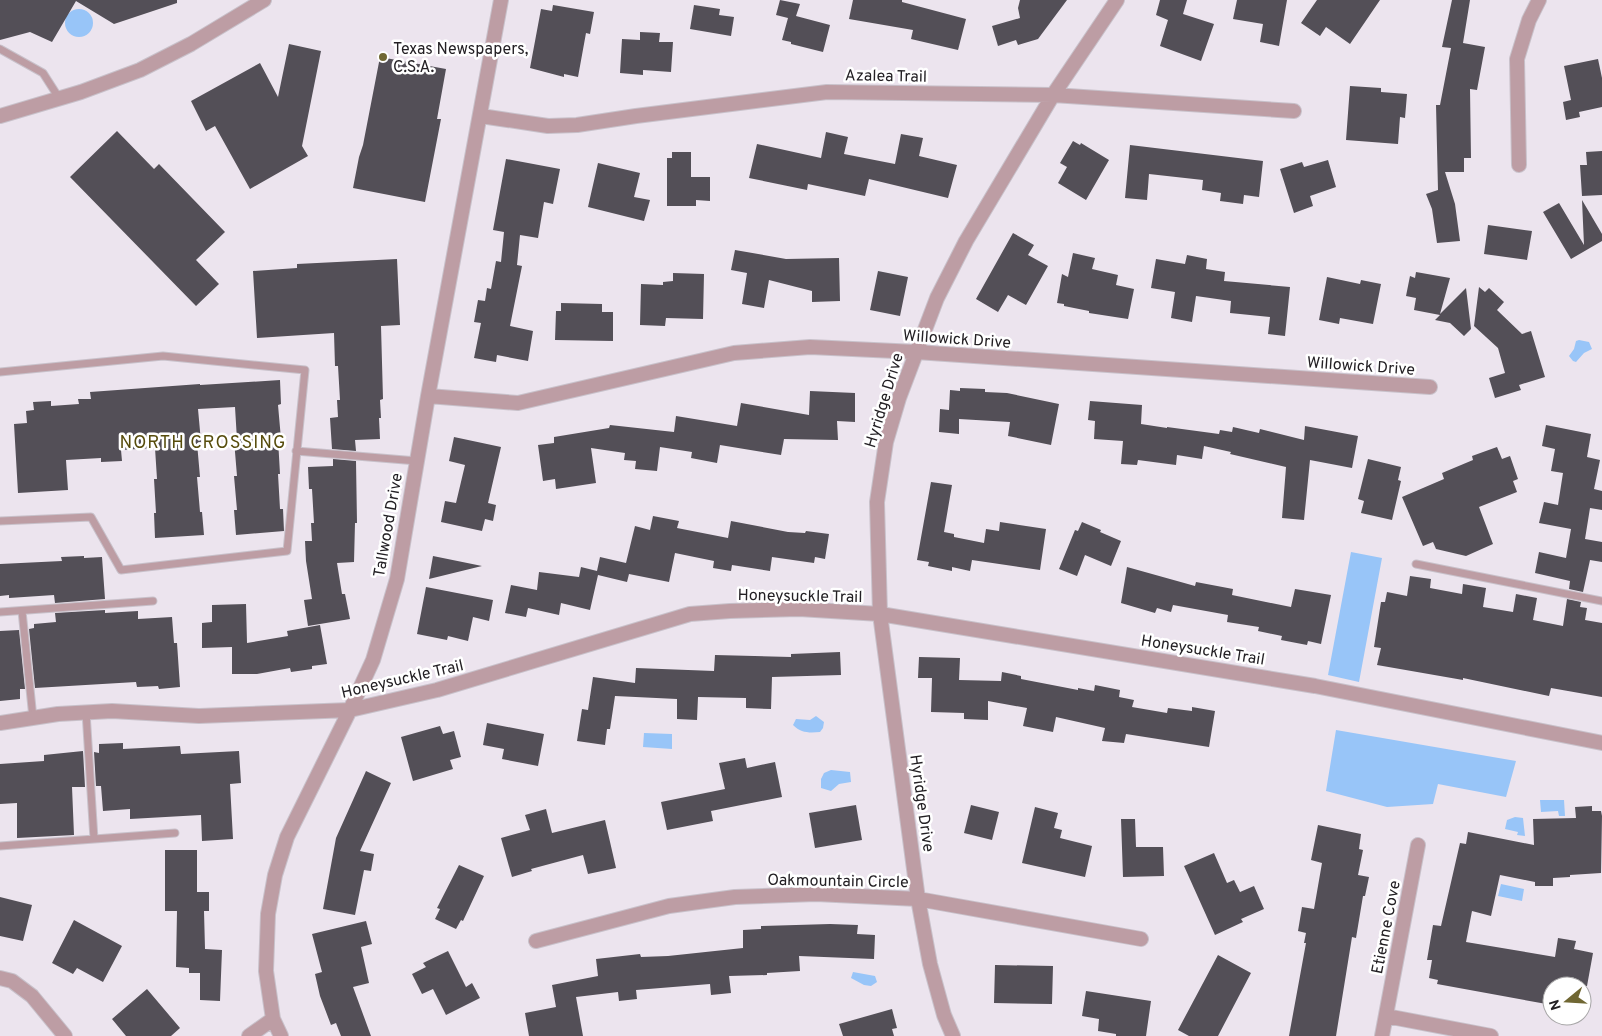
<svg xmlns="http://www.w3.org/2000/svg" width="1602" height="1036" font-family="Overpass,sans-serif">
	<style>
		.water { fill: #98c5f8 }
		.building { fill: #534f57 }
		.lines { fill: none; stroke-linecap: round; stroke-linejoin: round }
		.service-casing { stroke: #c8c1ca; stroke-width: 9 }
		.minor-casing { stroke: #c8c1ca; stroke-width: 16 }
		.service { stroke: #bd9da4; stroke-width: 7 }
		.minor { stroke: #bd9da4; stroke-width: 14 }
		.poi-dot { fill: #706733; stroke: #fff; stroke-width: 2 }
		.labels { text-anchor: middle; stroke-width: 5; stroke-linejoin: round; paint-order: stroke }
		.poi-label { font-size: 16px; fill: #232024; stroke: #fff; text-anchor: start }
		.street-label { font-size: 16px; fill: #232024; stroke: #fff }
		.neighbourhood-label { font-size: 18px; letter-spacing: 1px; fill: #574c0c; stroke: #fff }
	</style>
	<rect width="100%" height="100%" fill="#ece4ee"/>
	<!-- water -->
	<path class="water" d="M65 23a14 14 0 1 1 28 0a14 14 0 1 1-28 0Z
		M1579 340 1589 342 1592 349 1584 353 1576 362 1573 361 1569 356 1574 349 1576 341Z
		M1351 552 1382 558 1359 682 1328 675Z
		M816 716 824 722 823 728 820 732C809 733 801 733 793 725L796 719 810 720Z
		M1336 730 1516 761 1506 797 1438 784 1433 804 1387 807 1326 791Z
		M644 733 672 734V749L643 747Z
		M831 770 850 772 851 782 839 784 831 791 821 788V779L824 773Z
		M1540 800H1564L1565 816H1559L1558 811 1541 812Z
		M1515 817 1523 818 1525 836 1517 835 1518 832 1505 829 1507 820Z
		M1501 884 1524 889 1522 901 1498 896Z
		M853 972 875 976 877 982 871 986 864 985 851 978Z"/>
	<!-- building -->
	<path class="building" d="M0 0H177V3L114 24 76 1 52 42 30 32 0 40Z
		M780 0 800 4 796 16 830 25 823 52 791 44V42L782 40 788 18 776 15Z
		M853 0H902V2L966 19 958 50 911 39 913 30 849 19Z
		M1020 0H1067L1038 39 1018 45 1016 40 998 46 992 26 1020 18 1018 8Z
		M1160 0H1187L1183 14 1214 24 1201 61 1160 46 1168 20 1156 15Z
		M1237 0H1287L1279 46 1260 42 1263 24 1233 19Z
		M1317 0H1380L1350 44 1326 27 1320 36 1301 23Z
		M1452 0H1470L1463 43 1485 47 1477 90 1470 89 1471 158H1464V172H1445L1455 204 1460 241 1437 243 1432 209 1426 194 1438 190 1436 105H1440L1451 48 1442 47Z
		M553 5 594 12 590 34 586 33 578 77 564 74V77L530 68 541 9 552 11Z
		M694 5 720 9 719 15 734 17 731 36 690 29Z
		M640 32 660 33 659 42H673L671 72 643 70V75L620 73 622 39 640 40Z
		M289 44 321 51 302 146 308 156 250 189 215 126 206 131 191 101 260 63 278 97Z
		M380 57 446 69 437 119H441L425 202 353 188 359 157 363 145Z
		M1598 59 1602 78V107L1579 112 1580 117 1566 120 1563 102 1571 100 1564 66Z
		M1350 86 1381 88V92L1407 94 1405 118 1400 117 1398 144 1346 140Z
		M117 131 154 169 159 164 225 232 196 260 219 284 196 306 70 177Z
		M826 132 848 137 844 154 895 164 901 134 923 138 919 156 957 165 948 198 869 179 865 196 808 184 807 190 749 178 757 144 821 158Z
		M1073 141 1080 145 1081 143 1109 160 1086 200 1058 183 1067 167 1060 163Z
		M1130 145 1263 161 1259 197 1244 195 1243 204 1220 201 1221 193 1202 190 1203 180 1149 174 1147 200 1125 198Z
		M1602 151V195L1582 196 1580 165H1587L1586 152Z
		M672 152H691V177H710V201L696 200V206H667V158H672Z
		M506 159 560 169 553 204 544 202 538 238 520 235 517 265 522 266 510 326 533 331 528 361 497 355 496 362 474 358 481 323 474 322 478 300 485 301 487 288 491 289 496 261 501 262 504 232 493 230Z
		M1328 160 1336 187 1310 196 1313 206 1294 213 1280 169 1302 162 1304 167Z
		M598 163 640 173 634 197 650 200 644 221 588 207Z
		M1582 200 1602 234V241L1571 259 1543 212 1559 203 1584 245Z
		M1488 225 1532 231 1527 260 1484 254Z
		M1013 233 1034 245 1028 255 1048 266 1026 305 1008 295 998 312 976 299Z
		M735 250 786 259 839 258 840 301 812 302V291L769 280 764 308 742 304 747 273 731 270Z
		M1073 253 1095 258 1092 269 1118 275 1116 285 1134 289 1128 319 1089 313V311L1064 306V304L1057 303 1062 274 1068 277Z
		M1187 255 1207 259 1206 269 1225 272 1224 281 1290 287 1285 336 1268 334 1270 317 1230 313 1231 301 1196 296 1192 322 1171 318 1175 292 1151 288 1156 259 1185 264Z
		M397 259 400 325 381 326 383 399 380 400 381 418H379L380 439 355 440 356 451 332 449 330 418 338 417 337 400H340L338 366H335L334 333 257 338 253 271 297 268V264Z
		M878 271 908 277 900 316 870 310Z
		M1416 272 1450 278 1440 314 1466 288 1471 329 1464 336 1450 323 1435 320 1440 315 1414 310 1416 298 1406 296 1410 276 1415 278Z
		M673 273 704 274 703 319 666 318 665 326 640 325 641 284 663 285V282L673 281Z
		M1327 277 1360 284 1361 280 1381 284 1373 324 1340 318 1339 324 1319 320Z
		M1479 287 1485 292 1489 288 1504 302 1497 310 1522 334 1531 331 1545 377 1519 385 1521 390 1495 398 1489 378 1505 373 1498 348 1474 326Z
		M561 303 602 304V312H613V341L555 340 556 311H561Z
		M280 380 281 404 278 405 281 439H278L280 474H278L280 509H283L284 531 236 535 234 510H237L234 476H237L234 440H237L235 407 198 409 201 442 197 443 200 477H197L200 512H202L204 535 155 538 154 513H156L154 479H157L155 448 121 450 122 461 101 462V458L66 460 68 490 18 493 14 424 27 423 26 411 34 410 33 402 51 401V406L79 404 78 399H91L90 392 200 384V385Z
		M960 388 985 389V392L1007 393 1059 404 1051 445 1008 436 1010 422 959 419V434L939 432 940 409 949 410 950 390 960 391Z
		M810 391 855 393V422L837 421 838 440 784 439 781 455 720 445 717 463 691 458 692 452 660 447 657 471 635 469 636 461 624 460 625 453 591 448 596 483 556 489 555 479 543 481 538 445 554 443V437L609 428 610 425 674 432 676 416 737 426 741 403 809 415Z
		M1090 401 1142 405 1141 424 1167 428V427L1219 434 1220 430 1232 432 1233 427 1259 433 1260 429 1304 440 1305 426 1358 436 1352 468 1310 460 1304 520 1282 518 1286 467 1230 454 1231 452 1204 446 1202 459 1177 455 1176 465 1138 460 1137 465 1121 464 1123 441 1094 439 1095 421 1088 420Z
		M1546 425 1591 434 1587 457 1600 460 1594 489 1602 491V510L1590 508 1585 539 1602 542V562L1590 560 1583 592 1569 589 1570 581 1535 573 1539 552 1566 558 1571 529 1539 523 1544 502 1558 505 1563 473 1551 471 1555 449 1542 446Z
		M454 437 501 447 488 503 496 505 493 521 485 519 482 531 441 522 445 501 456 503 465 465 449 461Z
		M1497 447 1502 459 1510 456 1518 479 1513 481 1517 492 1479 507 1493 544 1466 556 1436 549 1433 542 1423 546 1402 497 1444 479 1442 473 1473 460 1472 456Z
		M333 459 356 461 357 523H355L354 562 337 563 342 594H345L350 619 308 626 304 600 312 599 306 561 305 541H312L311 523H314L312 489H309L308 467 333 466Z
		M1368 459 1401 467 1398 480 1401 481 1392 520 1361 513 1364 501 1358 499Z
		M931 482 952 485 944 532 954 534V537L984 543 986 529 999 531 1000 522 1046 529 1040 570 972 560 970 571 952 567V571L928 566 929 562 917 560Z
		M653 516 679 521 677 528 728 538 731 521 788 532 805 533 806 531 829 534 825 559 815 557 814 563 772 557 770 571 732 565 731 571 713 568 714 561 675 553 669 582 629 574 627 582 598 575 590 610 561 603 559 615 528 608 526 617 505 613 511 585 537 590 539 572 579 577 581 567 597 571 600 557 626 563 635 526 650 530Z
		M1082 522 1101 530 1100 532 1121 541 1111 566 1085 555 1077 576 1059 569 1075 530 1078 531Z
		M84 556V558L102 557 105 599 55 603 54 595 9 598V595L0 596V564L62 561 61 557Z
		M433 556 482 566 429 579Z
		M1127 567 1195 586 1196 582 1233 589 1232 595 1291 607 1295 589 1331 595 1321 644 1308 641 1307 645 1281 640 1282 636 1258 631 1259 627 1227 622 1228 615 1173 605 1171 612 1157 608 1155 613 1121 603Z
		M1410 576 1431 579 1430 588 1462 594 1463 584 1486 588 1483 607 1513 612 1516 594 1537 598 1533 620 1563 626 1567 599 1581 602 1580 607 1587 608 1585 620 1602 623V697L1551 688 1549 696 1463 678V680L1377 665 1381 648 1374 647 1381 602H1385L1387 592 1407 596Z
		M426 587 493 600 489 621 473 617 468 641 448 636 447 640 417 634Z
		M246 604 247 643 288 636 287 631 320 625 327 664 312 666V669L291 672 290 668 257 674H232V647L202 648V623L212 622V605Z
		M105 610V613L138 611V619L172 617 174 643H177L180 687 159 689 158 686 137 687 136 682 35 688 29 629 34 628V624L56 622 55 613Z
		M19 630 25 689H20V699L0 701V631Z
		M840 652 841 675 772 677 771 709 746 708V698L698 697 697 720 677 719V699L615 696 610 729H607L605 745 577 741 582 709 588 710 593 677 635 683 636 668 714 671 715 655 791 657V654Z
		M919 657 960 658 959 680 1001 681 1002 672 1021 676V679L1078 690V688L1094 691 1095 685 1120 690 1119 697 1134 700 1132 707 1167 713 1168 708 1192 711V707L1215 711 1209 747 1126 734 1124 743 1102 741 1105 728 1056 717 1053 732 1023 726 1027 708 988 701V720L964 719V713L931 712 932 678H918Z
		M487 723 544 734 538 766 502 759 504 749 483 745Z
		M440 726 443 734 454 731 461 757 450 760 453 769 413 781 401 737Z
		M123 743V749L180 746 181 754 239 751 241 783 230 784 233 839 202 841 201 815 130 819V809L103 811 101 786H96L94 752 99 753V744Z
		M83 751 85 787H72L74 835 17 838V803L0 804V764L44 761V755Z
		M745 758 747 768 775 762 782 797 711 811 713 821 667 830 661 802 725 789 719 763Z
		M366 771 391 783 360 851 374 854 371 871 364 870 355 915 323 909 336 838Z
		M856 805 862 840 815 848 809 813Z
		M971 805 999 812 992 840 964 833Z
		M1592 806V811H1601L1602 816 1601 873 1570 875V877L1553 878V886H1535V882L1500 875 1491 916 1472 911 1466 942 1555 957 1558 938 1576 941 1574 949 1593 953 1587 986H1552V1005L1437 984 1438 980 1429 978 1432 960H1427L1433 925 1441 926 1460 843 1466 844 1468 832 1534 845 1533 819 1576 818 1575 807Z
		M1035 807 1058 813 1054 828 1062 830 1060 838 1092 846 1085 877 1022 863Z
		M546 809 552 833 605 820 616 868 588 874 583 855 531 869 532 871 512 877 501 838 530 830 525 815Z
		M1121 819H1135L1136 847H1163L1164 876 1123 877Z
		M1318 825 1361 834 1359 849 1363 850 1358 875 1369 877 1365 896H1363L1356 938 1352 937 1336 1036H1289L1306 943H1304L1306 933 1298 931 1302 907 1314 909 1322 863 1311 860Z
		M165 850H197V892H209V911H204L205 949 222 950 220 1001 200 1000V973H189V968L176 967 177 911H165Z
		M1214 853 1227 883 1234 880 1240 892 1254 886 1264 909 1241 919 1243 922 1215 935 1184 866Z
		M459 865 484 876 463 921 461 920 456 929 435 919 440 909 437 908Z
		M0 897 32 905 23 941 0 936Z
		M74 920 122 946 103 982 77 968 73 974 52 963Z
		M366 921 372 944 361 947 369 983 353 987 371 1036H341L336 1023 331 1025 320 996 315 974 322 972 312 934Z
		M830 924 858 925 857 934 875 935 874 959 799 956 800 971 767 973V975L729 976 731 993 711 995 710 984 636 990 637 999 619 1001 618 992 576 997 583 1036H529L525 1013 556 1007 552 985 598 976 596 959 640 954 641 957 668 956 743 948V930L761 929V926Z
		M448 951 466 987 472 983 480 998 446 1015 433 989 422 994 412 974 426 967 423 963Z
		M1218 955 1251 973 1218 1036H1189L1178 1030Z
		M995 965 1053 966 1052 1004 994 1003Z
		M147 989 180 1028 171 1036H126L112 1019Z
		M1086 991 1151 1001 1146 1036H1116V1034L1098 1031 1099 1019 1082 1016Z
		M892 1009 897 1028 892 1029 894 1036H843L839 1024Z"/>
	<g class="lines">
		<defs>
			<path id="service" d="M0 49 43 73 59 98
				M0 372 163 356 305 370 287 551 121 570 91 517 0 521
				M296 451 417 461
				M1416 564 1602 601
				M22 611 33 718
				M0 612 153 601
				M86 712 94 839
				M0 846 175 833"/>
			<path id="minor" d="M0 116 81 92 140 70 191 44 264 0
				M481 116 548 126 577 125 636 116 827 92 1053 95 1294 111
				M1519 165 1517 59 1529 20 1539 0
				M428 396 518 403 734 353 810 347 916 352 1430 387
				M0 723 58 714 112 711 199 716 350 710 437 690 690 614 730 611 799 609 880 614 1315 686 1602 743
				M536 941 669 906 735 897 816 894 918 899 1141 939
				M0 978 12 981 32 996 65 1036
				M1386 1016 1491 1036
				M249 1036 273 1019
				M281 1036 273 1019 266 971 268 914 275 875 287 837 350 710 373 660 397 579 428 396 501 0
				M953 1036 944 1015 930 964 918 899 880 614 877 502 886 442 899 398 937 298 966 241 1053 95 1117 0
				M1382 1036 1418 845"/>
		</defs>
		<!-- service casing -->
		<use href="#service" class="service-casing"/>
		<!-- minor casing -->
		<use href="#minor" class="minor-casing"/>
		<!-- service -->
		<use href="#service" class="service"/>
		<!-- minor -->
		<use href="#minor" class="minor"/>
	</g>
	<!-- markers -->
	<circle class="poi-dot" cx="383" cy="57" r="5"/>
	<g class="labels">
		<!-- poi labels -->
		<g class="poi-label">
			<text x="393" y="54">Texas Newspapers,<tspan x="393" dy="18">C.S.A.</tspan></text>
		</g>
		<!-- street labels -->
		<g class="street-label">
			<text transform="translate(886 75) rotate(1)" y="6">Azalea Trail</text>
			<text transform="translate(957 338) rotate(4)" y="6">Willowick Drive</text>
			<text transform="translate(1361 365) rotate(4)" y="6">Willowick Drive</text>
			<text transform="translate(883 400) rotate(-73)" y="6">Hyridge Drive</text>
			<text transform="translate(387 525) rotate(-80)" y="6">Tallwood Drive</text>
			<text transform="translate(800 595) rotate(1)" y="6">Honeysuckle Trail</text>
			<text transform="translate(1203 649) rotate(9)" y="6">Honeysuckle Trail</text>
			<text transform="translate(402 678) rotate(-13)" y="6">Honeysuckle Trail</text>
			<text transform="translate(923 803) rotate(82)" y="6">Hyridge Drive</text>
			<text transform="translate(838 880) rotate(1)" y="6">Oakmountain Circle</text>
			<text transform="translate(1385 927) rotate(-79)" y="6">Etienne Cove</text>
		</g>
		<!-- neighbourhood labels -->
		<g class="neighbourhood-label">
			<text x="203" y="448">NORTH CROSSING</text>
		</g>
	</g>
	<!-- north arrow -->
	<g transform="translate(1567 1001) rotate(252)"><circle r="24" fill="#ffffff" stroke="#a7a6a7"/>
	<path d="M0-4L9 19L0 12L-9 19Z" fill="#706733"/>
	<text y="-8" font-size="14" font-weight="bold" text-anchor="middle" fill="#232024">N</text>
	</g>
</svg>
